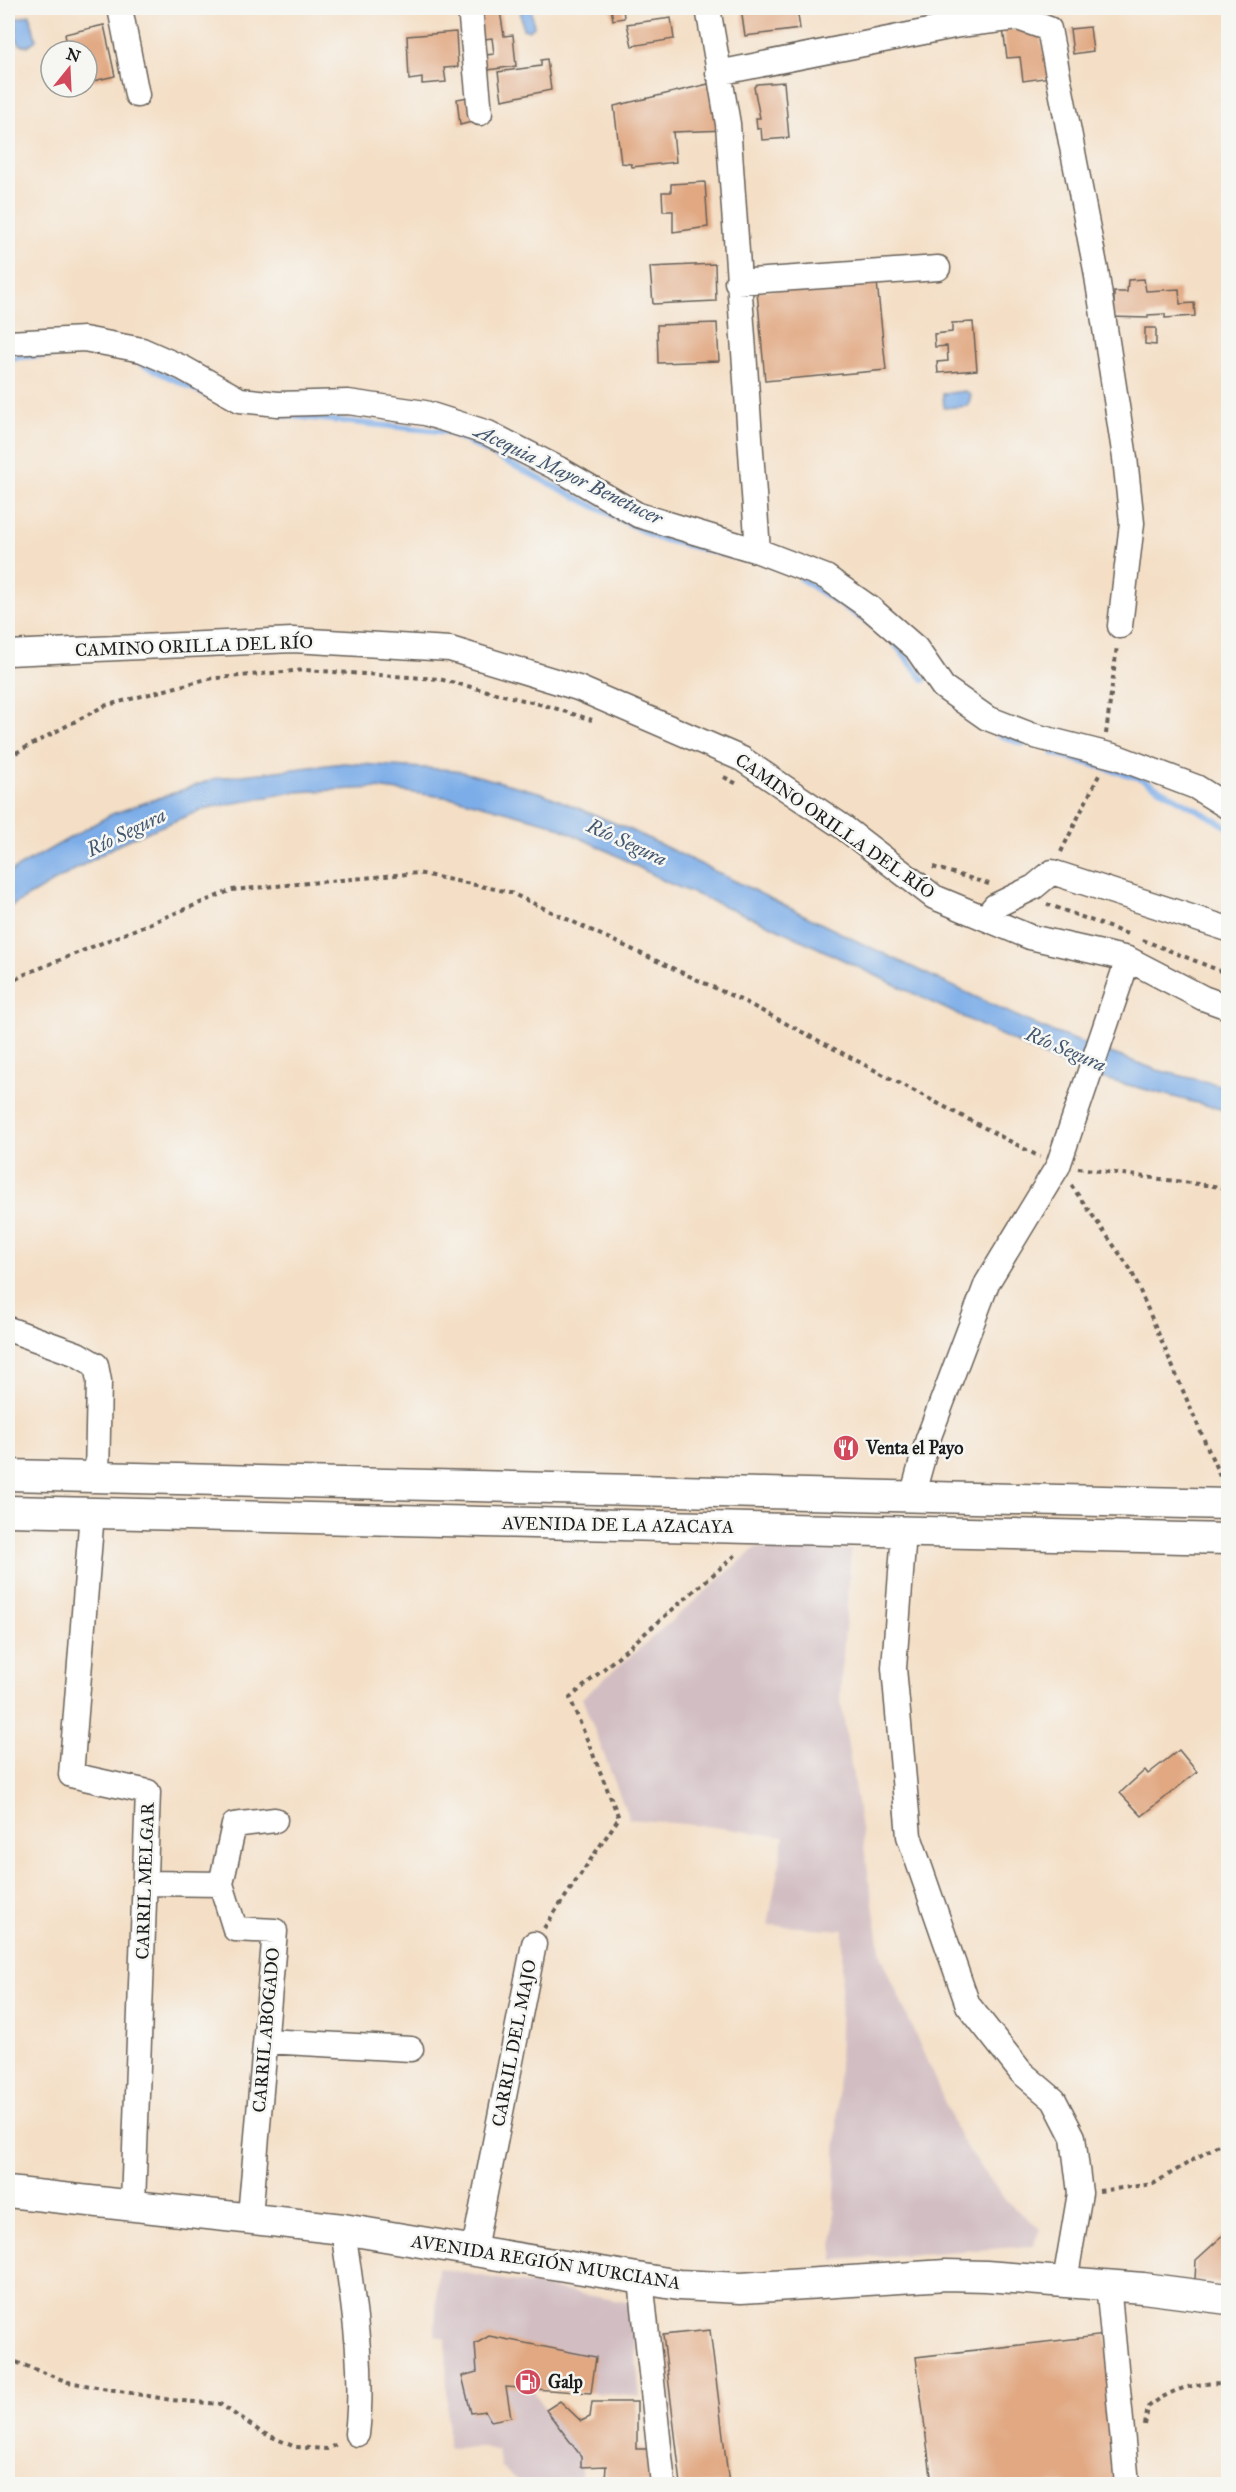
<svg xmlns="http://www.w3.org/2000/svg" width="1236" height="2492" font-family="'IM FELL Great Primer',serif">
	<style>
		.industrial { fill: #d2bec2 }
		.water { fill: #7dade8; stroke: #4c6482; stroke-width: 1.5 }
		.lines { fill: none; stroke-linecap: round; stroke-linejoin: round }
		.stream { stroke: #7dade8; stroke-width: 6 }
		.building { fill: #e1a882 }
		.minor-casing { stroke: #686058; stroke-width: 27 }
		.major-casing { stroke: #686058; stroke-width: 33 }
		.path { stroke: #686058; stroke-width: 4; stroke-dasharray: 4.5 4.5; stroke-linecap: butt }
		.minor { stroke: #fff; stroke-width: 24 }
		.major { stroke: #fff; stroke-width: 30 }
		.labels { text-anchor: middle; stroke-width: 5; stroke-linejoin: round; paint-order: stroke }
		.street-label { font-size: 18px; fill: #1c1c1c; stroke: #f6f6f2 }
		.poi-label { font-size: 18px; font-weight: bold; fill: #1c1c1c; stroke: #f6f6f2; text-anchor: start }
		.water-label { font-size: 20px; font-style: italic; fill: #43566e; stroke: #f6f6f2 }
	</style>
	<rect width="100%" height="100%" fill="#f6f6f2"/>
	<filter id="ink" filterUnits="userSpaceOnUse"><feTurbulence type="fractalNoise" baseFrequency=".0167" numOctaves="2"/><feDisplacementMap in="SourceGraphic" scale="12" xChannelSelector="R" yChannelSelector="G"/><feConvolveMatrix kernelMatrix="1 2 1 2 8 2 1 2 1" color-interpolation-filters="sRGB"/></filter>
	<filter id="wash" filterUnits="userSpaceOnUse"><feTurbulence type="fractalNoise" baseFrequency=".008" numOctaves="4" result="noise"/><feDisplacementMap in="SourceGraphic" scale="24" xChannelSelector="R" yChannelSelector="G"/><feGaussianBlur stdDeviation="1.35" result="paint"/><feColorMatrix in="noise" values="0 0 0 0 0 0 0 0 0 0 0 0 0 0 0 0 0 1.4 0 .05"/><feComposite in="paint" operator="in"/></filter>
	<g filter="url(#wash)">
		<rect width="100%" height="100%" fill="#f4dfc6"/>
		<!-- industrial -->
		<path class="industrial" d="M757 1547 851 1550 840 1695 881 1955 961 2140 1006 2201 1040 2229 1033 2246 833 2260 843 1930 768 1925 784 1837 715 1827 629 1819 582 1698Z
			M438 2268 631 2303 640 2397 530 2387 581 2456V2484H521L500 2466 498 2451 483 2447 448 2448 446 2338 435 2335Z"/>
		<!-- water -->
		<path class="water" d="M520 8H531L534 27 529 31 523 29Z
			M30 15 36 40 28 46 21 45 13 35 17 29 15 19Z
			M965 391 971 395 968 406 944 408 943 394Z
			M344 763 455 770 542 793 631 830 859 942 1042 1028 1157 1070 1228 1087V1111L1078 1072 772 926 666 882 614 854 549 823 460 799 376 788 293 792 204 809 125 841 8 908V873L112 814 217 778Z"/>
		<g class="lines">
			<!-- stream -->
			<path class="stream" d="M8 358 94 351
				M129 358 209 396
				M282 415 448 432 657 538 744 559
				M801 579 878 629
				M895 644 924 680
				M997 734 1023 744
				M1053 753 1140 778 1228 827"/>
		</g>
		<g id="blocks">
			<!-- building -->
			<path class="building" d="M611 8H623L624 18 613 20Z
				M675 8H691V9L675 11Z
				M741 8H797L800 29 745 36Z
				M500 11 504 36 513 35 516 66 481 71 478 56 494 54 492 38 476 40 472 15Z
				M671 18 674 39 632 46 627 24Z
				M104 25 115 76 89 82 87 51H68L65 34Z
				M1090 27 1093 51 1073 54 1070 29Z
				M1003 29 1038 30 1051 77 1023 81 1020 57 1007 58Z
				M456 32 458 67 444 68 446 82 422 84V78L409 80 407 36Z
				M547 59 551 90 502 100 498 72 541 66V60Z
				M717 82 726 130 673 132 676 162 632 167 631 164 621 163 614 106Z
				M784 82 789 138 762 140 761 128 757 129 756 118H760L754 87 757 84Z
				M474 96 476 121 460 125 457 99Z
				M705 182 708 227 673 232V211H663L662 192H671V184Z
				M715 264 716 301 653 304 650 267Z
				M1144 279 1146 291 1179 289 1180 304 1194 303 1195 316 1165 318V314L1148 315V318L1109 317V304H1114V292H1127L1128 280Z
				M877 282 886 370 765 381 757 291Z
				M973 322 977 370 938 373 937 362 948 361 947 346 935 347 934 334 952 332V323Z
				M717 323 719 361 658 363 657 325Z
				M1145 328H1156V345L1145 344Z
				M1179 1750 1197 1772 1142 1816 1120 1793 1145 1770 1148 1774Z
				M1228 2231V2284L1195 2280 1196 2260Z
				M710 2330 729 2484H681L663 2335Z
				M1106 2335 1124 2484H932L916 2357Z
				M489 2336 596 2357 591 2393 506 2387 511 2417 491 2421 485 2411 471 2413 462 2376 477 2372 475 2344Z
				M560 2401 581 2421 590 2417 592 2402H637V2449H647L651 2483 605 2480 606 2466 581 2467V2456L546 2410Z"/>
		</g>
	</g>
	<g filter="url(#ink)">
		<use href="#blocks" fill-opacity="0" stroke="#686058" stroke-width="1.5"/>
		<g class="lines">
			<defs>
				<path id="minor" d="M120 8 137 95
					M470 8 480 113
					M708 8 728 124 758 551
					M718 73 959 25 1018 18 1049 29 1096 270 1125 458 1132 523 1120 626
					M737 282 938 268
					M8 343 84 339 142 350 183 368 240 400 278 404 348 402 425 413 488 433 559 469 638 515 758 551 826 577 870 608 916 648 943 687 987 718 1031 735 1117 757 1196 787 1228 807
					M8 653 293 640 450 649 578 688 742 759 843 827 934 897 1030 937 1128 959 1203 998 1228 1007
					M985 918 995 906 1034 887 1052 872 1228 929
					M8 1329 77 1354 96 1365 99 1381 97 1477
					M912 1497 928 1439 987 1283 1058 1166 1128 959
					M92 1513 71 1775 148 1792 133 2204
					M904 1532 894 1668 909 1836 968 2005 1021 2072 1054 2100 1073 2137 1080 2193 1065 2281
					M145 1883 221 1884
					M266 2041 411 2049
					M250 2216 275 1931 235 1929 221 1884 234 1825 275 1820
					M343 2229C352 2296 365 2366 357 2434
					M474 2249 534 1944
					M641 2280 663 2484
					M1108 2284 1127 2484"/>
				<path id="major" d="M8 1475 1228 1504
					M8 1511 1228 1539
					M8 2192 343 2229 679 2285 741 2288 946 2275 986 2276 1143 2288 1228 2299"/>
			</defs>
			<!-- minor casing -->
			<use href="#minor" class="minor-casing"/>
			<!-- major casing -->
			<use href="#major" class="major-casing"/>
			<!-- path -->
			<path class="path" d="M1106 734 1117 646
				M8 757 104 706 207 679 305 670 439 679 551 707 592 720
				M724 777 739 785
				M1061 852 1100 773
				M933 867 989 884
				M1047 904 1130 935
				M1143 940 1228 974
				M8 984 23 975 232 890 418 873 509 892 745 1002 1040 1157
				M1078 1168 1228 1188
				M1071 1185 1131 1270 1221 1479
				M544 1928 619 1818 570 1698 738 1553
				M1099 2191 1153 2184 1228 2139
				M8 2359 68 2382 171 2400 220 2404 261 2432 295 2447 327 2449 339 2443
				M1145 2425 1148 2407C1174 2387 1196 2383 1228 2383"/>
			<!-- minor -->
			<use href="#minor" class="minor"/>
			<!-- major -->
			<use href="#major" class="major"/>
		</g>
	</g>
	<!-- icons -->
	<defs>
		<symbol id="restaurant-disc" viewBox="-11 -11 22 22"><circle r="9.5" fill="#d1495b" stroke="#f6f6f2"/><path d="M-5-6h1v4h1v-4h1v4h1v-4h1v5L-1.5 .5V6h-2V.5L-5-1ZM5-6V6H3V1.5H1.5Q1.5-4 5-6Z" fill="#fff"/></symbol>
		<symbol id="fuel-disc" viewBox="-11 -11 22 22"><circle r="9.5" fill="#d1495b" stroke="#f6f6f2"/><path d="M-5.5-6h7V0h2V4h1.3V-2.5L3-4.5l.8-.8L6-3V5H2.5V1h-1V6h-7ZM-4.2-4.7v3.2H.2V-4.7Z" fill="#fff"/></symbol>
	</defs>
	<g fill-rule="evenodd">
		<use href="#restaurant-disc" x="831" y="1433" width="30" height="30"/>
		<use href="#fuel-disc" x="513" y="2367" width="30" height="30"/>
	</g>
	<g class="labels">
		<!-- street labels -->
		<g class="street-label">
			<text transform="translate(194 646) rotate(-2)" y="6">CAMINO ORILLA DEL RÍO</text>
			<text transform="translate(835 826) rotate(35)" y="6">CAMINO ORILLA DEL RÍO</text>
			<text transform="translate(618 1525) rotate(1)" y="6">AVENIDA DE LA AZACAYA</text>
			<text transform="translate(145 1881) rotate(-88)" y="6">CARRIL MELGAR</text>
			<text transform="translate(266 2030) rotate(-85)" y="6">CARRIL ABOGADO</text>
			<text transform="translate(514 2043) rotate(-79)" y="6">CARRIL DEL MAJO</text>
			<text transform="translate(546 2262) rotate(9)" y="6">AVENIDA REGIÓN MURCIANA</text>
		</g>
		<!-- poi labels -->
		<g class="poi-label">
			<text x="866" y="1454">Venta el Payo</text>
			<text x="548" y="2388">Galp</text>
		</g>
		<!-- water labels -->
		<g class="water-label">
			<text transform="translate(569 474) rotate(26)" y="7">Acequia Mayor Benetucer</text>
			<text transform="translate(126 832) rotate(-26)" y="7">Río Segura</text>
			<text transform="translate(627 842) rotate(25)" y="7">Río Segura</text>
			<text transform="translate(1066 1049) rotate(23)" y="7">Río Segura</text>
		</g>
	</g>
	<!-- margin -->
	<rect width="1236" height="2492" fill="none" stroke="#f6f6f2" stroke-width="30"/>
	<!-- north arrow -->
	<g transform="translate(69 69) rotate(18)"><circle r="28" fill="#f6f6f2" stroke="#9f9f9c" stroke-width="1.5"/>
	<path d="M0-4.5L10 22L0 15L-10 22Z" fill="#d1495b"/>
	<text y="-9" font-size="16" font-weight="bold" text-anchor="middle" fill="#1c1c1c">N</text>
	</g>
</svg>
